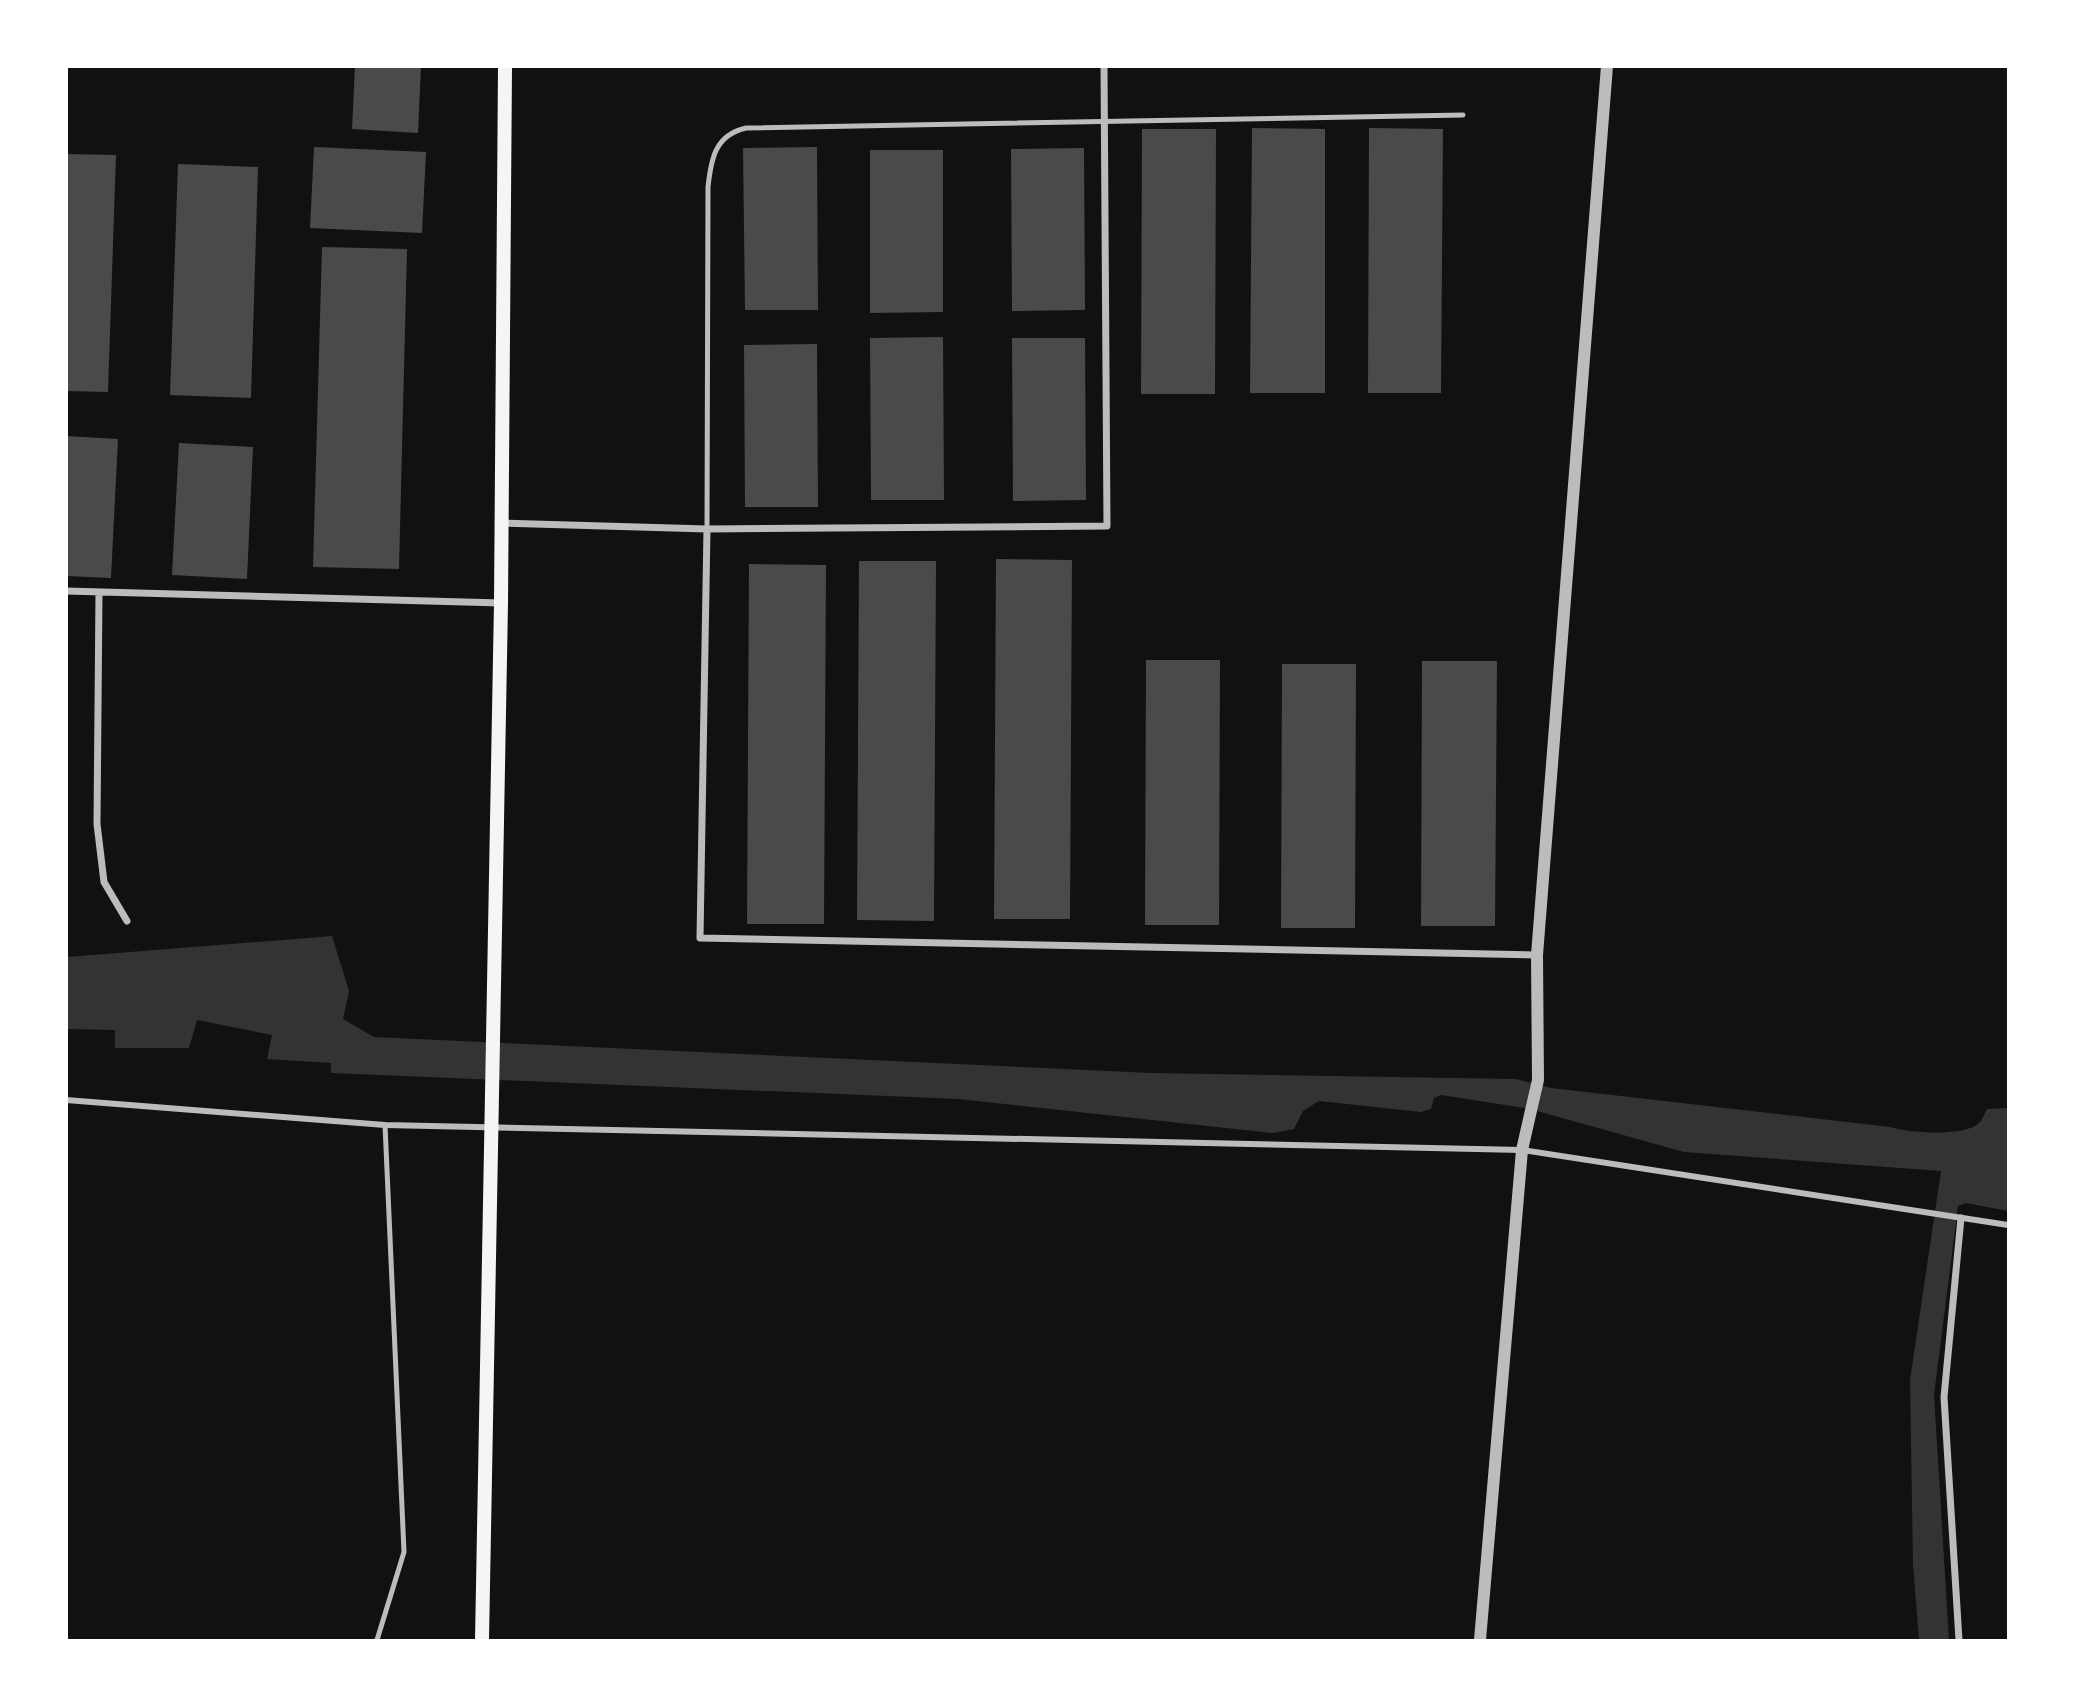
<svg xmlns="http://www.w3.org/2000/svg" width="2075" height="1707" font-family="'DM Sans',sans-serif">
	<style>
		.water { fill: #333 }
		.building { fill: #4a4a4a }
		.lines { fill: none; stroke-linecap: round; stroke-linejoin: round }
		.service { stroke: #bcbcbc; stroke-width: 5 }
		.pedestrian { stroke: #bcbcbc; stroke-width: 6 }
		.minor { stroke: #bcbcbc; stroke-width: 7 }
		.tertiary { stroke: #bcbcbc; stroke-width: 12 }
		.secondary { stroke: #f5f5f5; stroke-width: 14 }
	</style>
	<rect width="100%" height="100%" fill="#111"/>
	<!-- water -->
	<path class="water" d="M332 936 349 991 343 1019 374 1037 1151 1073 1516 1079 1551 1088 1890 1127C1908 1133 1965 1137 1979 1123 1983 1120 1984 1113 1987 1109L2008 1108V1211L1966 1203 1958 1206 1934 1395 1949 1640H1919L1913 1564 1910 1380 1941 1171 1684 1152 1530 1109 1441 1095 1434 1098 1431 1109 1421 1112 1319 1101 1303 1111 1294 1129 1273 1133 959 1099 331 1073V1063L267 1059 272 1035 197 1020 189 1048H115V1030L67 1029V957Z"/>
	<!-- building -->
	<path class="building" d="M355 66H421L418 133 352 129Z
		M1252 128 1325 129V393H1250Z
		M1369 128 1443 129 1441 393H1368Z
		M1142 129H1216L1215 394H1141Z
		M314 147 426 152 422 233 310 228Z
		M817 147 818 310H745L743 148Z
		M1084 148 1085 310 1012 311 1011 149Z
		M870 150H943V312L870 313Z
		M66 154 116 155 108 392 66 391Z
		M178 164 258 167 251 398 170 395Z
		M322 247 407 249 399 569 313 567Z
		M943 337 944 500H871L870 338Z
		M1012 338H1085L1086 500 1013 501Z
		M817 344 818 507H745L744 345Z
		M66 436 118 439 111 578 66 576Z
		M179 443 253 447 247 579 172 575Z
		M996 559 1072 560 1070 919H994Z
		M859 561H936L934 921 857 920Z
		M749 564 826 565 824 924H747Z
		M1146 660H1220L1219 925H1145Z
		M1422 661H1497L1495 926H1421Z
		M1282 664H1356L1355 928H1281Z"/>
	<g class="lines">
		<!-- service -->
		<path class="service" d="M707 529 708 187C711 159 715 135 746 128L1463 115
			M377 1640 404 1552 385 1125"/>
		<!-- pedestrian -->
		<path class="pedestrian" d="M66 1100 385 1125 1522 1150 2008 1225"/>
		<!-- minor -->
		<path class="minor" d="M501 523 707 529 1107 526 1104 66
			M707 529 700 938 1537 955
			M66 591 501 603
			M99 592 97 824 104 882 127 921
			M1959 1640 1944 1397 1961 1218"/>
		<!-- tertiary -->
		<path class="tertiary" d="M1480 1640 1522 1150 1538 1080 1537 955 1607 66"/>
		<!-- secondary -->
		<path class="secondary" d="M482 1640 501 603 505 66"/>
	</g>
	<!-- border -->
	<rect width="2075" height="1707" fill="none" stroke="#ffffff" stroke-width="136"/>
</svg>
